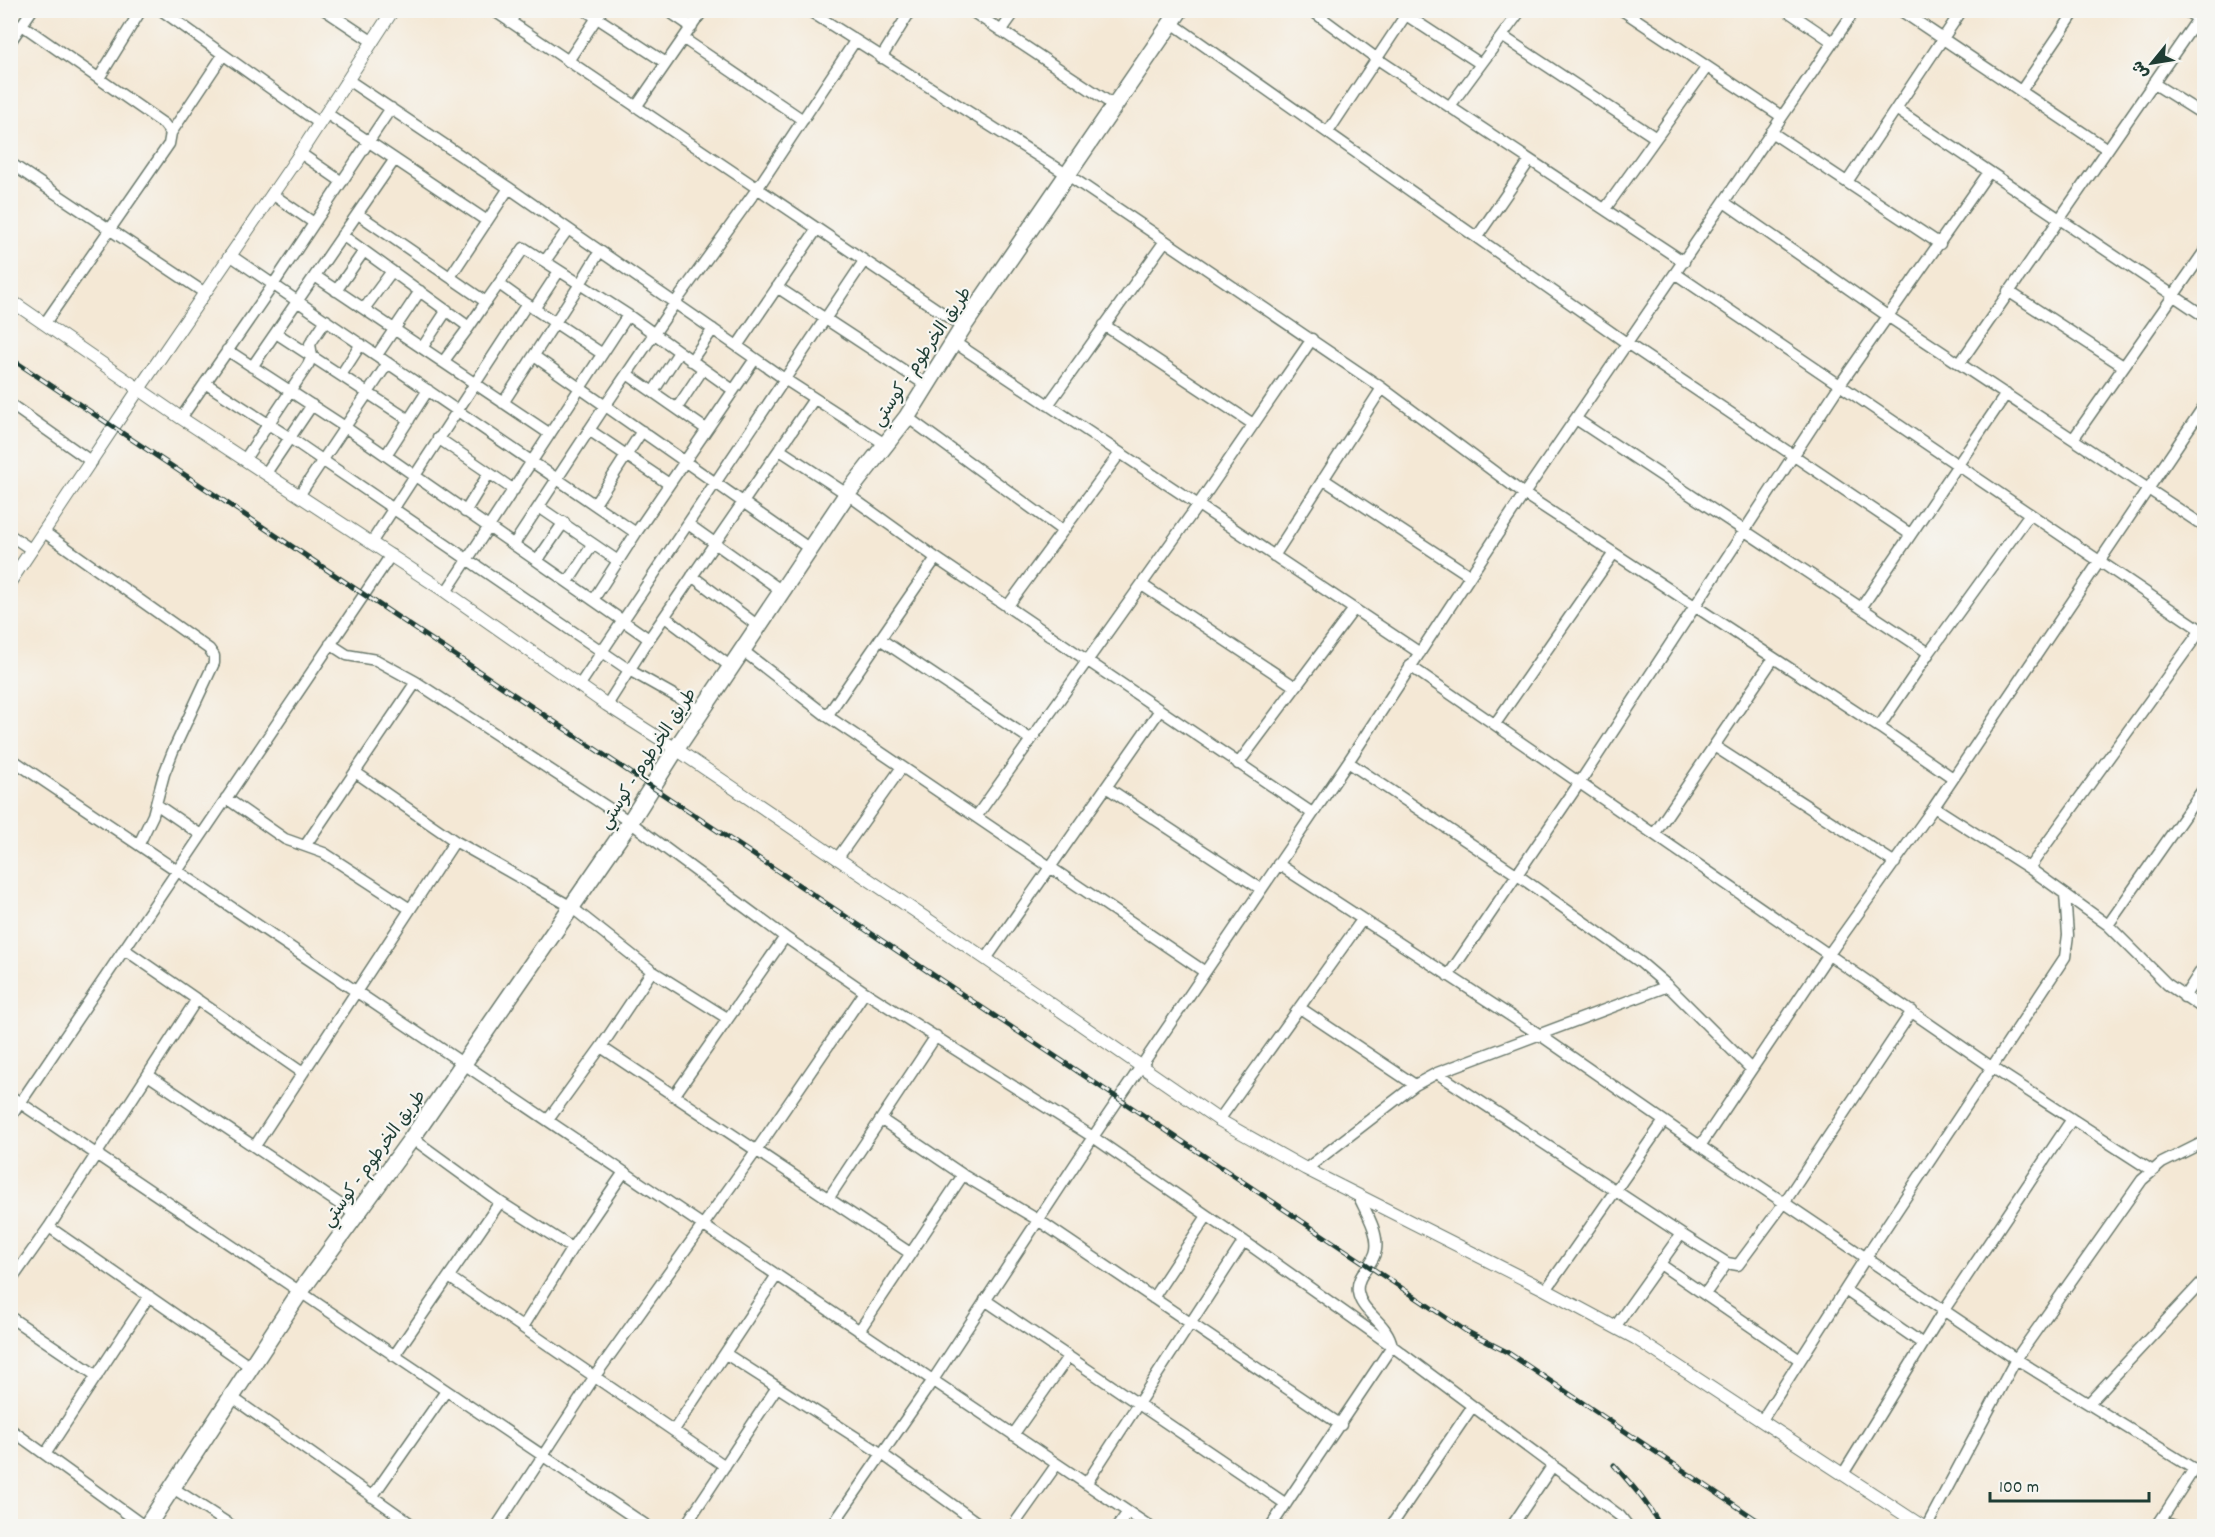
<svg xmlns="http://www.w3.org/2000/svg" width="2215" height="1537" font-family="Dekko,'Playpen Sans Arabic',sans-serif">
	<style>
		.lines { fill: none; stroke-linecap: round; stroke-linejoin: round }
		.minor-casing { stroke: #6a796c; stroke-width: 13 }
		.tertiary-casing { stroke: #6a796c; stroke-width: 14 }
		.trunk-casing { stroke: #6a796c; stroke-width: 19 }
		.minor { stroke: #fff; stroke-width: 10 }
		.tertiary { stroke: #fff; stroke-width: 12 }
		.trunk { stroke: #fff; stroke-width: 16 }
		.rail-casing { stroke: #1f3d34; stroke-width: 5 }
		.rail { stroke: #f6f6f2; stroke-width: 3; stroke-dasharray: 9; stroke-linecap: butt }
		.labels { text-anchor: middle; stroke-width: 4.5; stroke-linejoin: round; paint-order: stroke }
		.street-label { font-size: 18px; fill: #1f3d34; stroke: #f6f6f2 }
	</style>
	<rect width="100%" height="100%" fill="#f6f6f2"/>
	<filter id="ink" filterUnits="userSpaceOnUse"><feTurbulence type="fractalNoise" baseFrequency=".0167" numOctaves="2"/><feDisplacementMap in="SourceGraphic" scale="12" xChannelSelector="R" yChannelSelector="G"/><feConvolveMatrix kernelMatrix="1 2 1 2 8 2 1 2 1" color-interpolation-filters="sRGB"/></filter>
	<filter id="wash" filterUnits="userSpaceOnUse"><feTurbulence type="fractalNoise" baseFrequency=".008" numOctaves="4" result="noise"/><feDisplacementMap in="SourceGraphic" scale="24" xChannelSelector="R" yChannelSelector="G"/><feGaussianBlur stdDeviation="1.35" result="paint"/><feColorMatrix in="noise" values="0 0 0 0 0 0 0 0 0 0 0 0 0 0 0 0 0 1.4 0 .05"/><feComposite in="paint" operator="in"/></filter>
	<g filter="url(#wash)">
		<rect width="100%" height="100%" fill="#f4e8d5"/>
	</g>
	<g filter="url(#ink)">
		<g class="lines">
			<defs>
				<path id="minor" d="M161 10 319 123
					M325 10 373 42
					M493 10 963 327
					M585 10 666 63
					M667 10 692 27
					M808 10 1068 175 1382 388 1524 494 1879 727 1953 778
					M970 10 1115 106
					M1311 10 1376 58 1684 262
					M1622 10 1781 116
					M1786 10 1833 42
					M1900 10 2107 149
					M2184 10 2204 22
					M1406 15 1481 64
					M510 22 518 10
					M1172 23 1628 344 1910 534
					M22 25 164 124 171 133 169 144 45 323
					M1001 31 1016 10
					M1502 36 1656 138
					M684 39 803 120
					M10 42 32 10
					M881 58 911 10
					M568 61 602 10
					M99 78 141 10
					M348 80 509 188 786 380 885 444
					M2153 83 2204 115
					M2021 91 2076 10
					M1450 106 1521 10
					M636 107 703 10
					M1896 109 2204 316
					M326 113 487 221
					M1328 132 1409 10
					M1771 132 1940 244
					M171 133 223 55
					M300 153 342 182
					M10 163 205 293
					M1847 182 1962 10
					M272 194 314 223
					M1724 202 1889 317 2204 526
					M1605 209 1707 67
					M358 214 486 302 469 327
					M342 235 469 327 443 362
					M1477 237 1530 160
					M600 251 580 284 628 315
					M230 255 636 533
					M545 261 568 229
					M1676 274 2204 632
					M315 276 550 434
					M450 277 509 188
					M499 284 527 304
					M777 287 926 385
					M336 291 364 251
					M2008 291 2123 366
					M486 302 524 248 580 284 503 403
					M364 309 392 271
					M534 309 559 271
					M1104 325 1253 424
					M276 333 409 420
					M954 342 1420 653
					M737 346 817 229
					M422 348 447 310
					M227 350 345 427 649 639
					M377 355 420 291
					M534 356 810 549
					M691 361 713 329
					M1960 363 2204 10
					M252 367 395 159
					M627 374 706 429
					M341 375 361 344
					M205 383 290 438 629 670 702 711
					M653 392 679 352
					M10 404 92 462
					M1048 405 1165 241
					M677 408 703 369
					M907 417 1063 531
					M181 418 273 285 391 108
					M1576 419 1929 653
					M589 430 669 484
					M438 438 514 490
					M2073 439 2204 252
					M780 450 847 494 936 558 1312 813
					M386 455 428 390
					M245 459 308 365 312 356 310 344 326 320
					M266 473 312 405
					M1323 479 1469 575
					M300 494 388 363
					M595 504 642 431
					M539 507 618 561
					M465 512 489 473
					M688 524 782 591
					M44 532 209 649 214 656V663L173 751 164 774 153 815 139 844
					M10 535 32 550
					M371 543 527 304 601 353
					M514 544 605 406 675 303 757 189 855 41
					M1274 556 1382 388
					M537 561 564 522
					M692 576 758 626
					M568 582 593 544
					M1142 585 1294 686
					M446 592 628 315 733 390
					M593 600 636 533 755 359
					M1007 607 1120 453
					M1861 608 2006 394
					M665 617 731 667
					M880 639 1030 739
					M330 644 347 655 376 660 416 682 630 822 785 937 865 992 1093 1137 1244 1241 1392 1346 1620 1516 1628 1526
					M742 650 827 716 1205 972
					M1410 666 1993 1068 2151 1170
					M579 686 864 261
					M607 705 649 639 814 399
					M827 716 936 558
					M1495 724 1614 553
					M1879 727 1929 653 2029 515
					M1714 746 1895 863
					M10 758 1149 1526
					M1348 762 1516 874 1640 962 1668 986 1750 1068
					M1238 764 1354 609
					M355 772 455 841 570 906 652 971 727 1018
					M1106 787 1261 889
					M226 798 285 839 324 853 410 909
					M156 804 201 835
					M1934 807 2029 868 2108 925 2167 984 2204 1009
					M976 817 1198 505 1312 339
					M1655 833 1773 659
					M305 846 416 682
					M837 859 902 767
					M1278 864 1540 1035 1700 1146 2016 1359 2194 1469
					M2029 868 2201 630
					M2108 925 2204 788
					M124 949 303 1073
					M986 959 1160 710
					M1448 976 1580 782 1839 386 1989 172
					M2184 997 2204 966
					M1300 1008 1415 1085
					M601 1047 910 1253
					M1437 1073 1681 1234 1727 1263 1738 1265 1784 1203 1912 1011
					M148 1075 356 1215
					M10 1096 647 1526
					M674 1096 785 937
					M10 1118 391 555
					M548 1120 601 1047 652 971
					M882 1120 963 1175 1038 1220 1341 1425
					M1219 1120 1362 920
					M412 1138 500 1202 572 1248
					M255 1146 455 841
					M1700 1146 1829 954 1934 807 2204 406
					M1306 1169 1415 1085 1437 1073 1668 986
					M828 1199 936 1036
					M49 1227 252 1368
					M1660 1264 1800 1360
					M449 1277 725 1466
					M10 1282 49 1227 197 999
					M1546 1290 1664 1121
					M1845 1290 1923 1344
					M1705 1294 1727 1263
					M1153 1298 1207 1216
					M985 1300 1286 1504
					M10 1317 97 1376
					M523 1327 572 1248 624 1172
					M1615 1327 1681 1234
					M859 1331 963 1175
					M726 1354 882 1454 982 1526
					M394 1356 500 1202
					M233 1398 414 1526
					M2089 1403 2204 1280
					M1762 1420 1866 1257 2065 957 2068 935 2065 894
					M10 1429 144 1526
					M674 1430 777 1275
					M1013 1435 1068 1357
					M46 1453 149 1296
					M1843 1474 1944 1310 2072 1119
					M1086 1484 1244 1241
					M173 1488 232 1526
					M372 1497 446 1391
					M2160 1521 2175 1526
					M497 1526 595 1376 756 1151 865 992
					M685 1526 777 1387
					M832 1526 933 1380 1093 1137 1348 762 1524 494 1855 10
					M1013 1526 1057 1464
					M1118 1526 1128 1512
					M1271 1526 1392 1346C1388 1322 1361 1313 1358 1292 1355 1275 1374 1265 1376 1250 1379 1233 1366 1212 1359 1197
					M1391 1526 1472 1407
					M1512 1526 1553 1465
					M1927 1526 2016 1359 2142 1180 2162 1163 2204 1142
					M2157 1526 2194 1469 2204 1467"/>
				<path id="tertiary" d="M10 300 181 418 446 592 607 705 676 749 986 959 1219 1120 1306 1169 1546 1290 1635 1338 1922 1526
					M10 582 139 389 295 161 393 10"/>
				<path id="trunk" d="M147 1526 300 1292 412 1138 630 822 676 749 847 494 907 417 963 327 1180 10"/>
			</defs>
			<!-- minor casing -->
			<use href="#minor" class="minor-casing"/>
			<!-- tertiary casing -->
			<use href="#tertiary" class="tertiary-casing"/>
			<!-- trunk casing -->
			<use href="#trunk" class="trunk-casing"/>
			<!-- minor -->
			<use href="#minor" class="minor"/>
			<!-- tertiary -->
			<use href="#tertiary" class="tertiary"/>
			<!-- trunk -->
			<use href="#trunk" class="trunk"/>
			<defs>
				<path id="rail" d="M10 358 1466 1331 1507 1352 1766 1526
					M1614 1465C1631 1484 1648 1503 1660 1526"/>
			</defs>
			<!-- rail casing -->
			<use href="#rail" class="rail-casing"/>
			<!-- rail -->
			<use href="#rail" class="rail"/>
		</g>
	</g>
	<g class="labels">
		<!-- street labels -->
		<g class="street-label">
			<text transform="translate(921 356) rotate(-56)" y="6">طريق الخرطوم - كوستي</text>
			<text transform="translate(647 758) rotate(-57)" y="6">طريق الخرطوم - كوستي</text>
			<text transform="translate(373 1158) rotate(-54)" y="6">طريق الخرطوم - كوستي</text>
		</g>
	</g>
	<!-- margin -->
	<rect width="2215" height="1537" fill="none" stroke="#f6f6f2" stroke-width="36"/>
	<!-- north arrow -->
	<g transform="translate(2152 63) rotate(240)" stroke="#f6f6f2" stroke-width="4.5" paint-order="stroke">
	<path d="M0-4.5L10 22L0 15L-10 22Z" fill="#1f3d34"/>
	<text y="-9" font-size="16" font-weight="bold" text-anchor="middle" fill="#1f3d34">ش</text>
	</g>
	<!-- scale -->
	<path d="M1990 1492v9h159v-9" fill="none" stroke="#1f3d34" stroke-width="3"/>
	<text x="1999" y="1492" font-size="18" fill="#1f3d34" stroke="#f6f6f2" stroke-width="4.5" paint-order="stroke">100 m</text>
</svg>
